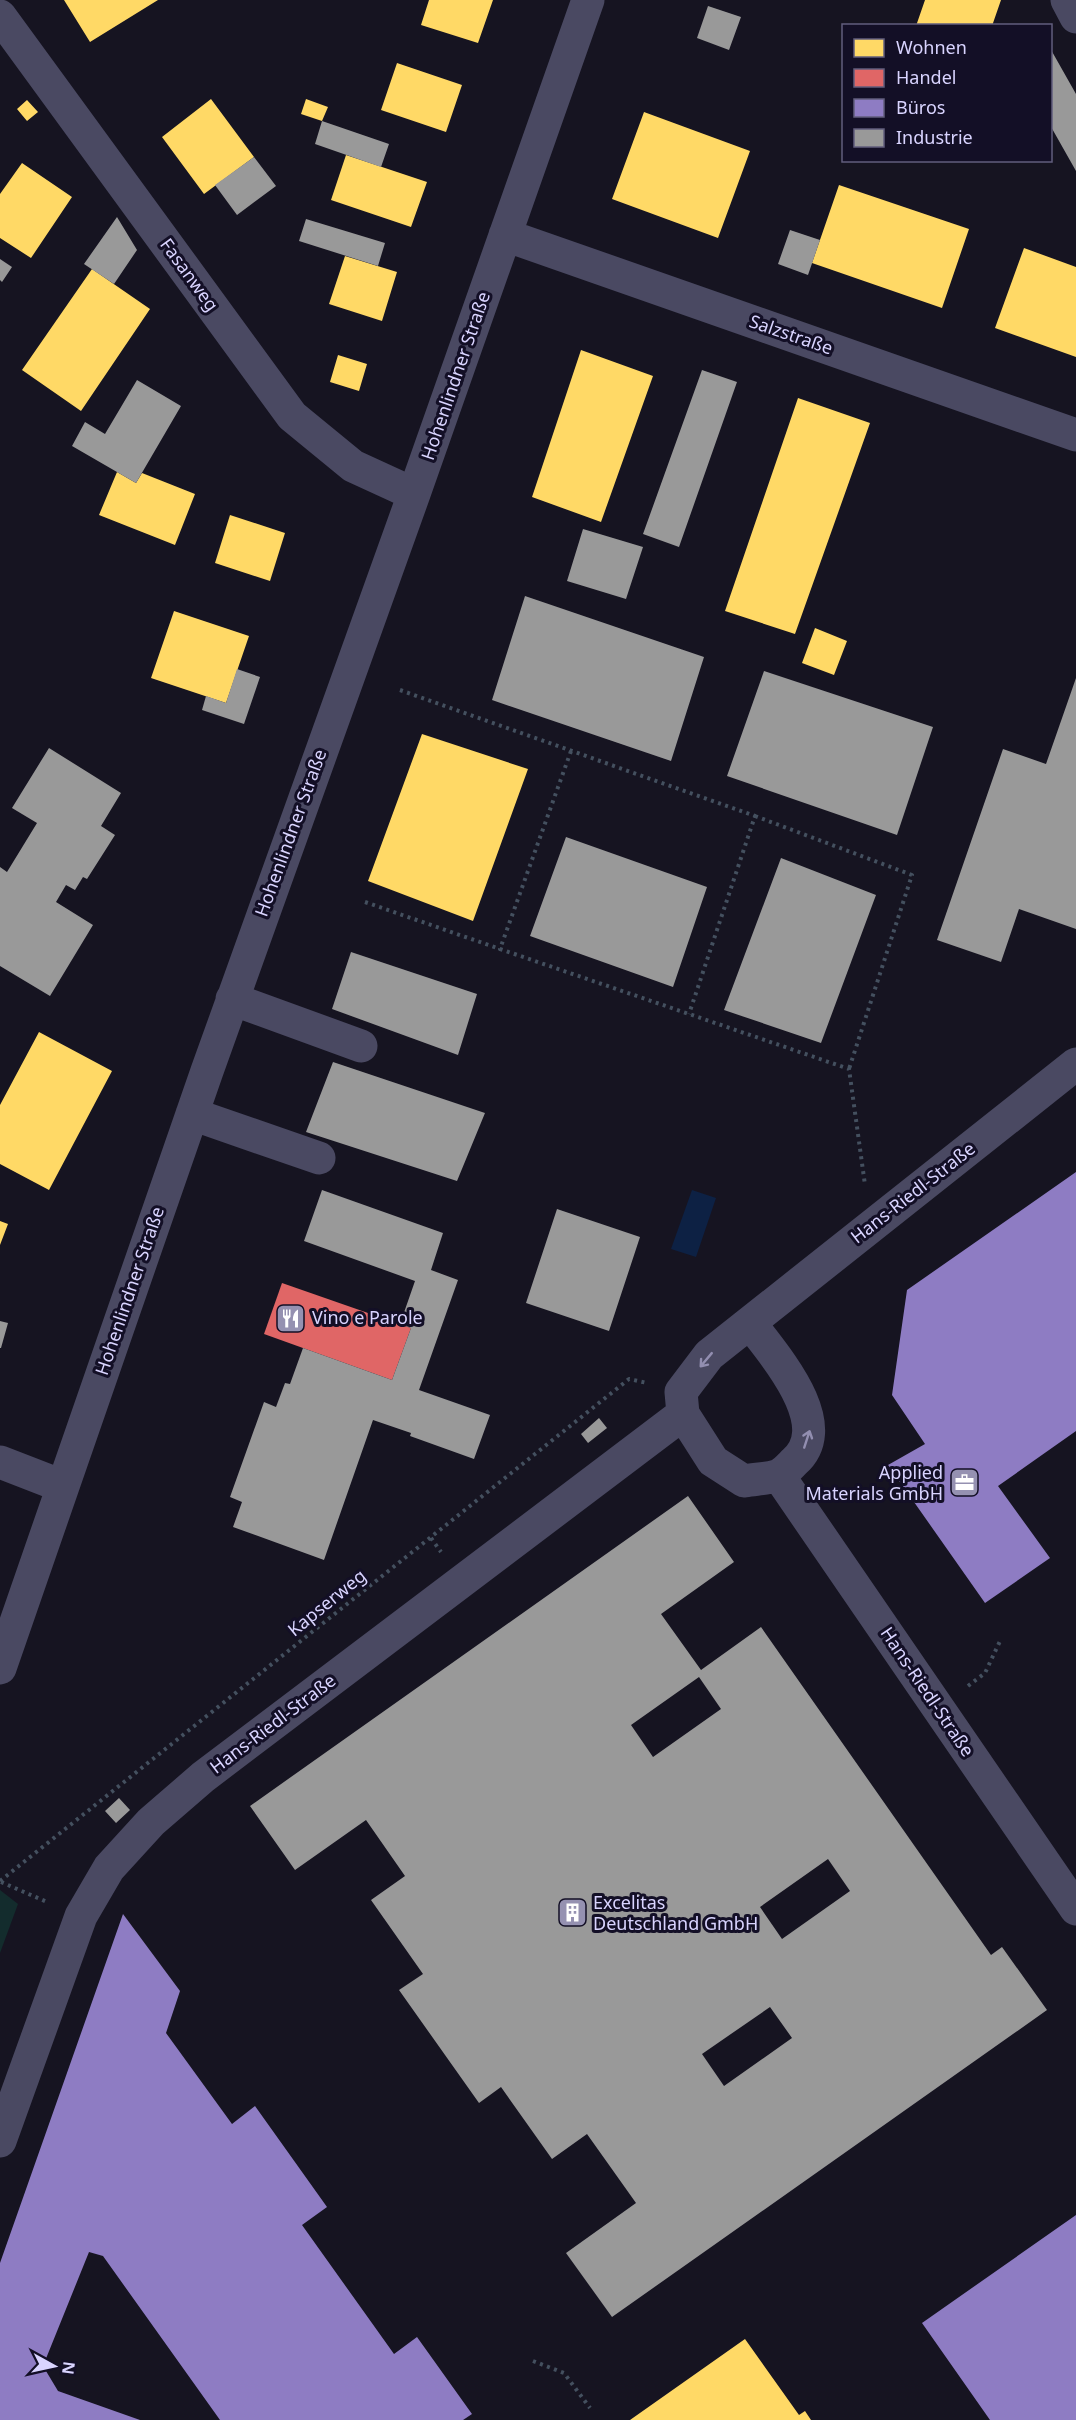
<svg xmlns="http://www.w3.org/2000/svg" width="1076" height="2420" font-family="'Noto Sans',sans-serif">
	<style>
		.green { fill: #132c2d }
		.water { fill: #0d2144 }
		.homes { fill: #ffd966 }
		.shops { fill: #e06666 }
		.offices { fill: #8e7cc3 }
		.industry { fill: #999; fill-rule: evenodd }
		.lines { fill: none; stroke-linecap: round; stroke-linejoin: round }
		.path { stroke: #44505f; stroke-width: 4; stroke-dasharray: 3 4.5; stroke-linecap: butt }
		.minor { stroke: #4a4962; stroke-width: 33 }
		.oneway { stroke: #928eb0 }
		.labels { text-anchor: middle; stroke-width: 6; stroke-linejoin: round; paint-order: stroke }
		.street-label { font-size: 18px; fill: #d9d4ff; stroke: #130f26 }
		.poi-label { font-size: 18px; fill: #d9d4ff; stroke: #130f26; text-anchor: start }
	</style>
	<rect width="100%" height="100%" fill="#161421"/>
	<!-- green -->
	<path class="green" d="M0 1890 18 1904 0 1953Z"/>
	<!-- water -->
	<path class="water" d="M692 1190 716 1198 696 1257 671 1249Z"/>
	<!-- homes -->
	<path class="homes" d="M64 0H158L90 42Z
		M429 0H493L478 43 421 25Z
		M925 0H1001L992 26H916Z
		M397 63 462 85 446 132 381 110Z
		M211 99 254 157 204 194 162 137Z
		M306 99 328 107 322 121 301 114Z
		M27 100 38 112 27 121 17 109Z
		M644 112 750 151 718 238 612 199Z
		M346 155 427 182 411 227 331 200Z
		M22 163 72 197 31 258 0 238V194Z
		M839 185 969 229 942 308 812 263Z
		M1024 248 1076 267V357L995 328Z
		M345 256 397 272 382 321 329 304Z
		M92 269 150 309 81 411 22 370Z
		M581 350 653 376 601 522 532 497Z
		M338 355 367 364 359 391 330 382Z
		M798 398 870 423 795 634 725 611Z
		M117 472 136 483 142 473 195 494 175 545 99 515Z
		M230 515 285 533 270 581 215 563Z
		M174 611 249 636 226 703 151 678Z
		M815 628 847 641 834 675 802 663Z
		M422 734 528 769 473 921 368 881Z
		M39 1032 112 1071 49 1190 0 1164V1105Z
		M0 1221 8 1224 0 1245Z
		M745 2339 799 2415 805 2411 811 2420H630Z"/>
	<!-- shops -->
	<path class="shops" d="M282 1283 411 1328 392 1380 264 1334Z"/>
	<!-- offices -->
	<path class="offices" d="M1076 1172V1431L998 1486 1050 1558 985 1603 888 1465 925 1444 892 1395 907 1290Z
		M123 1914 180 1991 166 2033 232 2124 255 2106 327 2207 302 2225 394 2354 417 2337 472 2414 463 2420H220L103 2256 89 2252 43 2366 58 2391 140 2420H0V2263Z
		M1076 2215V2420H990L922 2323Z"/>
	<!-- industry -->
	<path class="industry" d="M708 6 741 17 729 50 697 38Z
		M1050 48 1076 94V171L1050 125Z
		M322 121 389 144 381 167 315 144Z
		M254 157 276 186 237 215 215 185Z
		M117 217 137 250 114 284 84 264Z
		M306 219 385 243 378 266 299 241Z
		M790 230 820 240 808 275 778 264Z
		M0 259 12 267 2 282 0 280Z
		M702 370 737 382 679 547 643 534Z
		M137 380 181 406 136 483 72 446 85 422 105 434Z
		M583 529 643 547 626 599 567 581Z
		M525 596 704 657 671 761 492 700Z
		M237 669 260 677 244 724 202 710 206 696 226 703Z
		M764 671 933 727 897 835 727 776Z
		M1076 678V929L1019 909 1001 962 937 940 1003 749 1046 764Z
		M49 748 121 793 101 826 115 835 87 879 83 877 75 890 66 885 56 902 93 925 50 996 0 966V867L7 872 37 823 12 808Z
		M566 837 707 887 673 987 530 936Z
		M781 858 876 895 821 1043 724 1010Z
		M351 952 477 994 458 1055 332 1009Z
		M333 1062 485 1113 457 1181 306 1132Z
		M322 1190 443 1233 431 1270 458 1280 419 1390 490 1415 474 1459 410 1436 411 1433 373 1420 324 1560 233 1527 242 1502 230 1497 264 1402 276 1407 285 1383 290 1384 303 1348 392 1380 411 1328 400 1324 415 1281 304 1241Z
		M557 1209 640 1237 609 1331 526 1303Z
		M0 1321 8 1323 1 1348H0Z
		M599 1418 607 1428 588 1443 581 1434Z
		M688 1496 734 1562 661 1614 701 1670 761 1627 991 1955 1002 1947 1047 2010 612 2317 566 2253 636 2203 587 2134 552 2159 501 2087 479 2103 399 1990 423 1974 371 1900 405 1876 366 1820 295 1870 250 1806ZM699 1677 721 1709 653 1757 631 1725ZM828 1859 850 1891 782 1939 760 1907ZM770 2007 792 2038 724 2086 702 2054Z
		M119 1798 130 1810 116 1823 105 1811Z"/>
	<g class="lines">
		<!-- path -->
		<path class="path" d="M400 690 755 816 689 1014
			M571 751 500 949 849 1069 865 1185
			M755 816 912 875 849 1069
			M365 902 500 949
			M431 1538 441 1552
			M968 1686 985 1673 1001 1639
			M0 1881 629 1379 647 1383
			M1 1882 47 1902
			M533 2361 564 2373 590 2408"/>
		<!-- minor -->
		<path class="minor" d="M1067 0 1076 17
			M0 16 292 416 353 466 414 494
			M505 235 1076 435
			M232 999 361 1046
			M192 1114 319 1158
			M750 1323C774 1355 837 1425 794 1462 789 1467 783 1474 776 1476 766 1479 755 1479 744 1481L713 1461 683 1414 681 1392 709 1355 1076 1064
			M0 1462 62 1486
			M779 1476 1076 1909
			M0 1668 207 1071 414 494 588 0
			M0 2141 81 1916 109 1868 151 1822 203 1777 683 1414"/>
	</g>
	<!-- one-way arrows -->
	<defs><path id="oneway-shaft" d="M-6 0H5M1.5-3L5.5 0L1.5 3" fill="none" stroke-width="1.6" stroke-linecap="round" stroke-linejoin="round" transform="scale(1.5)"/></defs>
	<g class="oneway">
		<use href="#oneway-shaft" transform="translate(706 1360) rotate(130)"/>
		<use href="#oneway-shaft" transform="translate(807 1439) rotate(-72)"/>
	</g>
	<!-- icons -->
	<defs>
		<symbol id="restaurant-square" viewBox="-11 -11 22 22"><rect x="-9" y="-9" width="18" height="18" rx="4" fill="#9591b1" stroke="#130f26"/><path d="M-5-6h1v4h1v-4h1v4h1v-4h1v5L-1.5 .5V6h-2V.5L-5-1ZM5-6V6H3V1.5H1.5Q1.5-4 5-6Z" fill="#fff"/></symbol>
		<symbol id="office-square" viewBox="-11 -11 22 22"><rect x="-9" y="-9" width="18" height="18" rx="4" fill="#9591b1" stroke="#130f26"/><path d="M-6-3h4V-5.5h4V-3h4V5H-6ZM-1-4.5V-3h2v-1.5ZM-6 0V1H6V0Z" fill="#fff"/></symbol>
		<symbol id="building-square" viewBox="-11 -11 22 22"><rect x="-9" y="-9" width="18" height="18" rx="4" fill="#9591b1" stroke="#130f26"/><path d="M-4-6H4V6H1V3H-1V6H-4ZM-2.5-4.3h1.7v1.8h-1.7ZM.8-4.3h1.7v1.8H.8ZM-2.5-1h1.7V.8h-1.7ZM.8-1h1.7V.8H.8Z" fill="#fff"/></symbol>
	</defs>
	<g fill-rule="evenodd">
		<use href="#restaurant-square" x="274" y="1302" width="33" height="33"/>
		<use href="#office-square" x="948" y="1466" width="33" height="33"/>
		<use href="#building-square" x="556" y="1896" width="33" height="33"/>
	</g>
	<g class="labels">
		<!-- street labels -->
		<g class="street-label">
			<text transform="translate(189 275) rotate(54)" y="6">Fasanweg</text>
			<text transform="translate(791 335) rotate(19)" y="6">Salzstraße</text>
			<text transform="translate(456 376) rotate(-71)" y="6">Hohenlindner Straße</text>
			<text transform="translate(291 833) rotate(-70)" y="6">Hohenlindner Straße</text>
			<text transform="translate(913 1193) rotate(-38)" y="6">Hans-Riedl-Straße</text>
			<text transform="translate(130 1291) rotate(-71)" y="6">Hohenlindner Straße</text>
			<text transform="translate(327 1603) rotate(-39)" y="6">Kapserweg</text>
			<text transform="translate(927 1692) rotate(56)" y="6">Hans-Riedl-Straße</text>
			<text transform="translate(273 1724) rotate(-37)" y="6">Hans-Riedl-Straße</text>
		</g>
		<!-- poi labels -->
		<g class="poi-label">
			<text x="312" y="1324">Vino e Parole</text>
			<text x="943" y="1479" text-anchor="end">Applied<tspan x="943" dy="21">Materials GmbH</tspan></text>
			<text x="593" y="1909">Excelitas<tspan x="593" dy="21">Deutschland GmbH</tspan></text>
		</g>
	</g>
	<!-- legend -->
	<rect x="842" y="24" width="210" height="138" fill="#130f26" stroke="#625e7d" stroke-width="1.5"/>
	<rect x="854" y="39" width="30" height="18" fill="#ffd966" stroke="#625e7d" stroke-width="1.5"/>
	<text x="896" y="54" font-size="18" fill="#d9d4ff">Wohnen</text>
	<rect x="854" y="69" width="30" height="18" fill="#e06666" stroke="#625e7d" stroke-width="1.5"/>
	<text x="896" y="84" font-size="18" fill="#d9d4ff">Handel</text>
	<rect x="854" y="99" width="30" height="18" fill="#8e7cc3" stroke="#625e7d" stroke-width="1.5"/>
	<text x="896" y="114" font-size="18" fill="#d9d4ff">Büros</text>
	<rect x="854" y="129" width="30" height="18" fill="#999999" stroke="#625e7d" stroke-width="1.5"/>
	<text x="896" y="144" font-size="18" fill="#d9d4ff">Industrie</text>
	<!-- north arrow -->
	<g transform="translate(54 2366) rotate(98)" stroke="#130f26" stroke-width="4.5" paint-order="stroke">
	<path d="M0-4.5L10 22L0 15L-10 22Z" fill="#d9d4ff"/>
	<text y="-9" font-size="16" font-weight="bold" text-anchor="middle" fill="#d9d4ff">N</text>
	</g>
</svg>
